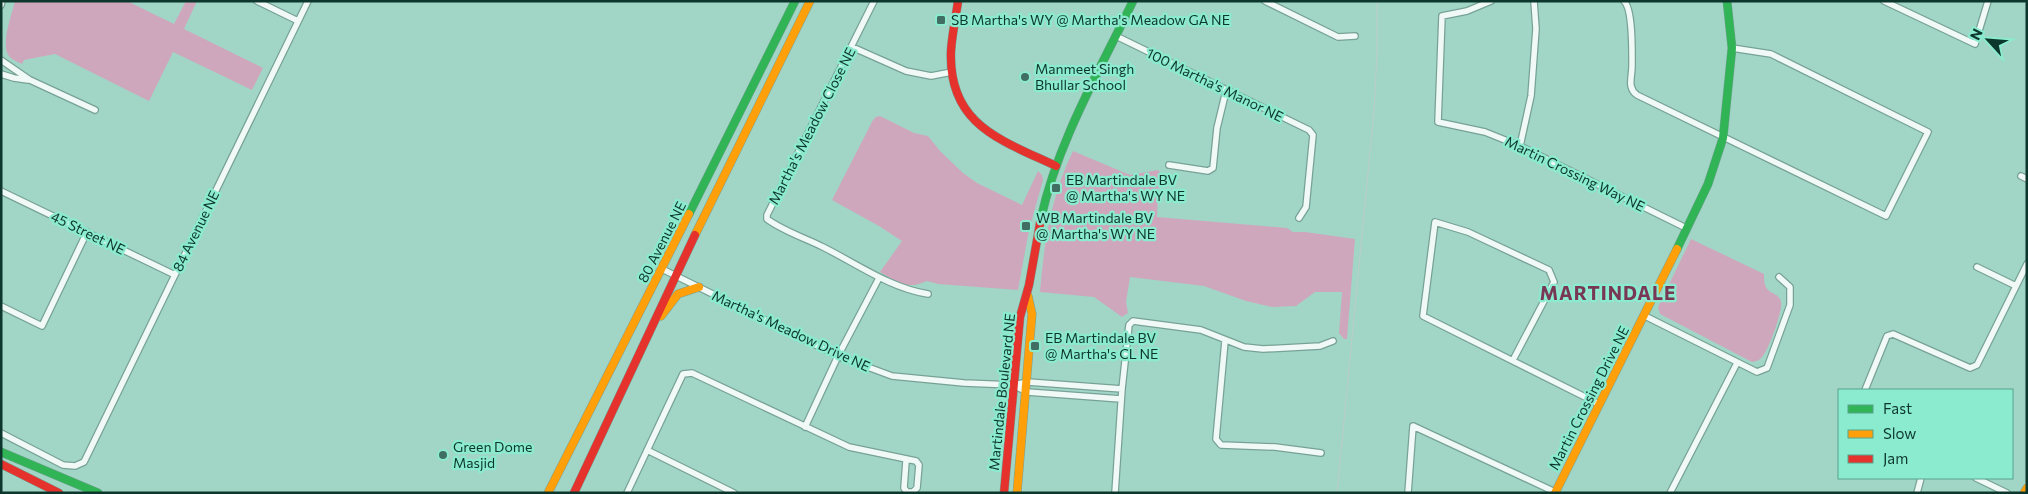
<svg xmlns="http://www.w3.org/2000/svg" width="2028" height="494" font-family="Commissioner,sans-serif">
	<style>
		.green { fill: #cfa7bd }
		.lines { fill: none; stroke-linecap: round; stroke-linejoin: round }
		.street-casing { stroke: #77a296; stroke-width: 8 }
		.fast-casing { stroke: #77a296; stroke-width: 9 }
		.slow-casing { stroke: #77a296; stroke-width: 9 }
		.jam-casing { stroke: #77a296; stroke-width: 9 }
		.street { stroke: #f1f9f6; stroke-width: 5.5 }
		.fast { stroke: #30b455; stroke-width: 8 }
		.slow { stroke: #ff9f0a; stroke-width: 8 }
		.jam { stroke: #e5322d; stroke-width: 8 }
		.tram { stroke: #bdcdc9; stroke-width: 1 }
		.poi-dot { fill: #416e62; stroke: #8bebce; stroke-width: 2 }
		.labels { text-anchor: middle; stroke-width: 4.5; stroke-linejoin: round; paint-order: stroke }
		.poi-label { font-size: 14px; fill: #0d372c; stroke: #8bebce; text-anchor: start }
		.street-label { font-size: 14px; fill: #0d372c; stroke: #8bebce }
		.district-label { font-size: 19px; font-weight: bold; letter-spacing: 1px; fill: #793756; stroke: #8bebce }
	</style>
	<rect width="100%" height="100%" fill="#a1d5c6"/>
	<!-- green -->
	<path class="green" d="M15 1H127L174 24 186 1H197L184 29 263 68 252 90 173 52 149 101 55 54 24 60 22 64C18 62 12 60 9 56 0 45 12 14 15 1Z
		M880 116 914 133 928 136 940 151 963 173 977 183 1022 205 1038 171 1042 175 1043 180 1029 230 1018 290 938 284 927 281C906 290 899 283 880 272L902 241 879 226 832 200 873 120 876 117Z
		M1073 151 1130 175 1158 170 1164 177 1158 189 1157 217 1287 228 1293 232H1305L1355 239 1347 339H1344L1339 333 1342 292H1315L1296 306 1272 307 1246 301 1204 286 1130 277 1126 302 1128 313 1122 317 1094 297 1040 292C1044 243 1051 196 1073 151Z
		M1691 239 1764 274C1763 298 1778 289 1781 302 1783 310 1769 350 1762 357 1759 361 1756 361 1752 362L1660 314 1658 307Z"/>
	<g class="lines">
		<defs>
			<path id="street" d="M257 1 298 21
				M874 1 767 215V219C783 231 805 238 823 247 857 264 890 288 928 294
				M1265 1 1338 37 1355 36
				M1491 1 1467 11 1442 16 1438 122 1485 132 1520 146 1686 228
				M1624 1C1633 9 1632 53 1632 66 1632 73 1630 80 1631 86 1632 90 1634 93 1637 95L1886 216 1928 132 1771 54 1732 48
				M1884 1 1975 44 1988 1
				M1 5 2 1
				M1116 36 1309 130 1313 135 1306 207 1299 218
				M852 47 906 71 931 76 952 72
				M1 60 30 80 95 110
				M1 74 14 78 28 80
				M1520 146 1531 96 1536 29 1534 1
				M1169 165 1208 171 1213 168 1217 128 1226 91
				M2021 176 2027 179
				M1 191 175 275
				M1977 267 2016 286
				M662 269 838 356 892 376 964 383 1013 385 1028 382 1122 389
				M1 306 42 326 87 232
				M1645 316 1757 372 1767 368 1790 305V287L1779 277
				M1225 341 1216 439 1221 445 1275 447 1321 453
				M1513 360 1554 282 1549 270 1468 232 1435 222 1423 316 1599 404
				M1013 385 1027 392 1121 399
				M1865 390 1887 336 1893 334 1970 368 1977 365 2027 264
				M805 427 838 356 879 278
				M1 433 63 465 75 466 84 462 308 1
				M647 450 734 493
				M1976 478 2007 493
				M627 493 683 374 692 373 849 447 916 461 919 465 917 488 913 492H907L904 488 906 461
				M1115 493 1122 389 1129 325 1133 321 1201 330 1244 347 1263 349 1320 346 1333 341
				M1408 493 1413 426 1555 492
				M1670 493 1737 363
				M1917 493 1921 478"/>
			<path id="fast" d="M689 214 795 1
				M1041 218C1058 141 1099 72 1133 1
				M1677 249 1708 184 1723 138 1732 48 1727 1
				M1 452 98 493"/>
			<path id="slow" d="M695 235 810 1
				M661 316 678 294 699 287
				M548 493 689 214
				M1017 493 1032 314 1028 296
				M1555 493 1677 249
				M2024 493 2027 488"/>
			<path id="jam" d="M958 1C956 17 952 34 951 51 948 125 1001 140 1056 166
				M1 464 59 493
				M574 493 695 235
				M1004 493 1020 317 1029 285 1041 218"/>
		</defs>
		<!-- street casing -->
		<use href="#street" class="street-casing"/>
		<!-- fast casing -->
		<use href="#fast" class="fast-casing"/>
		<!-- slow casing -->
		<use href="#slow" class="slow-casing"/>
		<!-- jam casing -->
		<use href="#jam" class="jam-casing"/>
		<!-- street -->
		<use href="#street" class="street"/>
		<!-- fast -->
		<use href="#fast" class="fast"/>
		<!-- slow -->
		<use href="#slow" class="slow"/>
		<!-- jam -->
		<use href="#jam" class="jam"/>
		<!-- tram -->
		<path class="tram" d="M1337 493 1374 111 1377 54V1"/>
	</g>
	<!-- markers -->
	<g class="poi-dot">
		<rect x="936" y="15" width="10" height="10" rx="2.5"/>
		<circle cx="1025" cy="77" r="5"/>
		<rect x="1051" y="183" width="10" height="10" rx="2.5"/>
		<rect x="1021" y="221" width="10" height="10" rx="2.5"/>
		<rect x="1030" y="341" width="10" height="10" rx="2.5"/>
		<circle cx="443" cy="455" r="5"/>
	</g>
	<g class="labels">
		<!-- poi labels -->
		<g class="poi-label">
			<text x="951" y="25">SB Martha's WY @ Martha's Meadow GA NE</text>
			<text x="1035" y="74">Manmeet Singh<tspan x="1035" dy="16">Bhullar School</tspan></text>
			<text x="1066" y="185">EB Martindale BV<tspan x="1066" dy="16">@ Martha's WY NE</tspan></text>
			<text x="1036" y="223">WB Martindale BV<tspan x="1036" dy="16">@ Martha's WY NE</tspan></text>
			<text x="1045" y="343">EB Martindale BV<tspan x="1045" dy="16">@ Martha's CL NE</tspan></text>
			<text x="453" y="452">Green Dome<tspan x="453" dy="16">Masjid</tspan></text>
		</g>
		<!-- street labels -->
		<g class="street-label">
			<text transform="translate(1215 85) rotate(26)" y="5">100 Martha's Manor NE</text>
			<text transform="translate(812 126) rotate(-63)" y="5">Martha's Meadow Close NE</text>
			<text transform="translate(1575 174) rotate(26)" y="5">Martin Crossing Way NE</text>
			<text transform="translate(196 231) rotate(-64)" y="5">84 Avenue NE</text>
			<text transform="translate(88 233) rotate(26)" y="5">45 Street NE</text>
			<text transform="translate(662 242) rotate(-63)" y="5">80 Avenue NE</text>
			<text transform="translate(791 331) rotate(25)" y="5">Martha's Meadow Drive NE</text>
			<text transform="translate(1002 392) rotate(-84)" y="5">Martindale Boulevard NE</text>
			<text transform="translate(1589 398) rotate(-63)" y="5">Martin Crossing Drive NE</text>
		</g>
		<!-- district labels -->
		<g class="district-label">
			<text x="1608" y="300">MARTINDALE</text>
		</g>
	</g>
	<!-- border -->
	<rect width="2028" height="494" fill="none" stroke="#0d372c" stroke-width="5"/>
	<!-- legend -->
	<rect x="1838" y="389" width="175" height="90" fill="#8bebce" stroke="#59a38d"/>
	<rect x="1848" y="405" width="25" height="8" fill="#30b455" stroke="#59a38d"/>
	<text x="1883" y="414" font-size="15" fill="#0d372c">Fast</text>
	<rect x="1848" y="430" width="25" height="8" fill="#ff9f0a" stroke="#59a38d"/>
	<text x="1883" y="439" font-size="15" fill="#0d372c">Slow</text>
	<rect x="1848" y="455" width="25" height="8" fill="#e5322d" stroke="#59a38d"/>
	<text x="1883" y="464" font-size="15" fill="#0d372c">Jam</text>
	<!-- north arrow -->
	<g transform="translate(1988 40) rotate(296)" stroke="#8bebce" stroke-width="4" paint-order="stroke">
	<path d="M0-4L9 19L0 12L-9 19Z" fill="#0d372c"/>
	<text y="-8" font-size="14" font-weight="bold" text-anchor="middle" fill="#0d372c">N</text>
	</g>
</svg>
